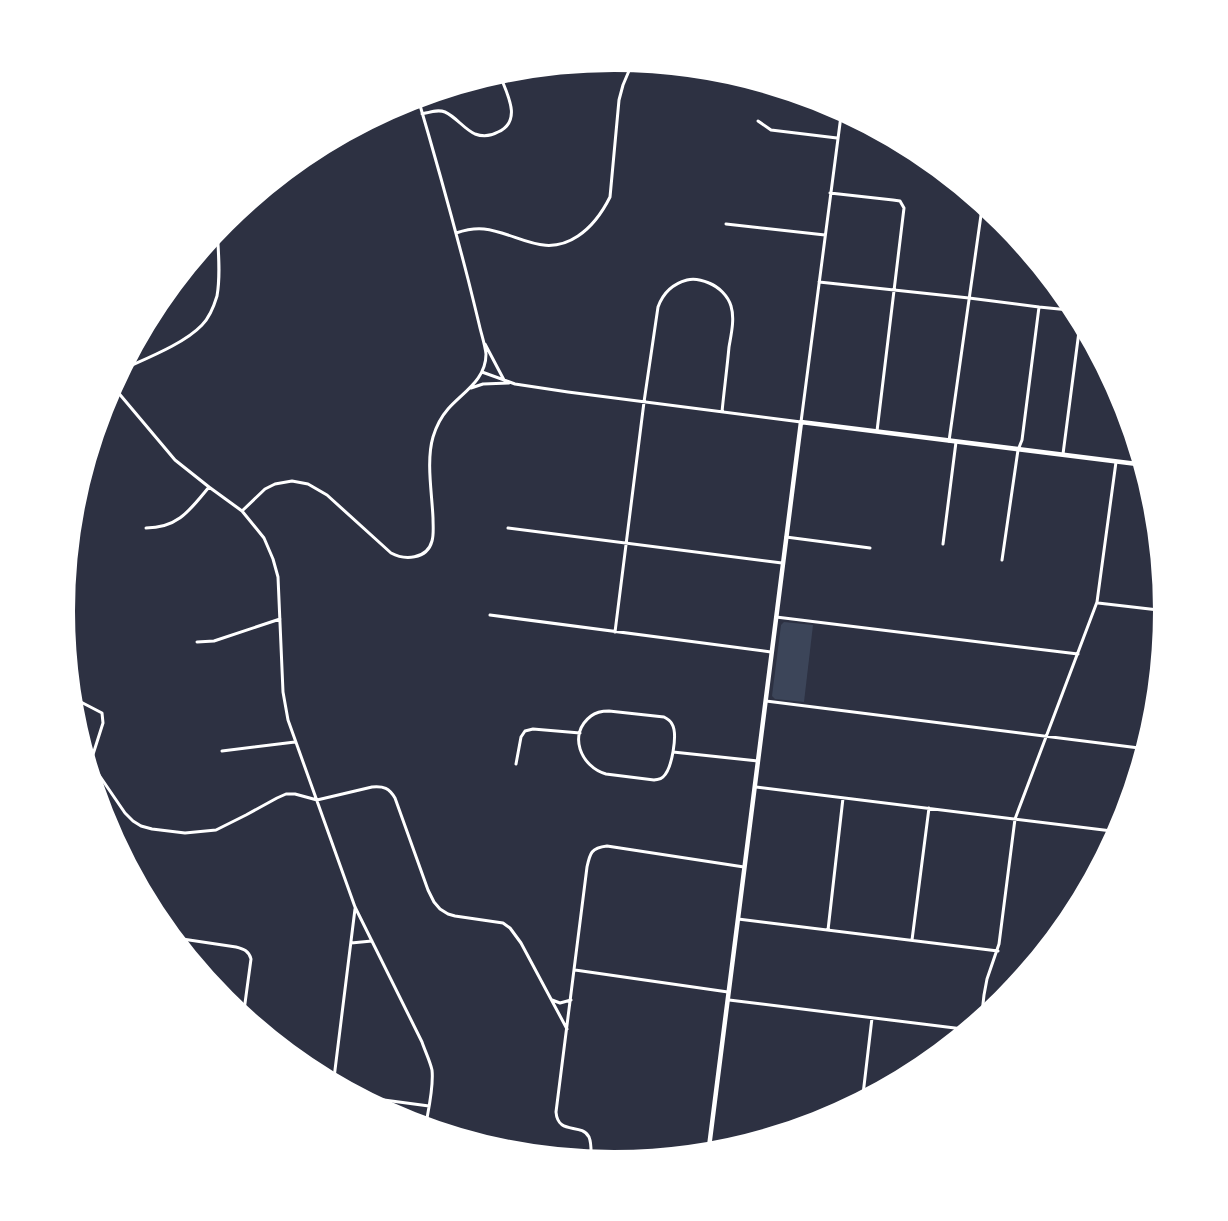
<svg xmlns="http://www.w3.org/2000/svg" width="1228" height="1221" font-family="'PT Sans Narrow',sans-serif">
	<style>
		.green { fill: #3c4559 }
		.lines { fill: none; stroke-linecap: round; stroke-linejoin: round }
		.minor { stroke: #fff; stroke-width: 3 }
		.tertiary { stroke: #fff; stroke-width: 4.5 }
		.rim { fill: none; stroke: #fff; stroke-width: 8 }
	</style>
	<rect width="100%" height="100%" fill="#2d3142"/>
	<!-- green -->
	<path class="green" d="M784 622 813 625 804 702 775 699 772 696 781 625Z"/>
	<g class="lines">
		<!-- minor -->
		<path class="minor" d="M422 114C430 112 438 109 445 112 456 117 464 129 475 134 483 137 491 136 498 132 525 120 504 89 498 70
			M758 121 771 130 837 138
			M830 193 893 200 900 201 904 208 877 431
			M726 224 825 235
			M456 233C465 230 475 228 484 229 518 233 544 259 578 236 593 226 602 213 610 197L619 100 623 85 634 59
			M819 282 969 298 1039 307 1079 311
			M485 344 504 380
			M117 372C142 360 183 345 202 325 210 317 214 306 217 296 221 274 218 249 217 226
			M482 372 515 384 568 392 801 422 842 108
			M111 384 175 460 209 487 242 511 264 538 273 559 278 577 283 692 288 720 355 907 422 1042C425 1051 430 1061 432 1070 434 1088 428 1111 425 1129
			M471 388 483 384 509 383
			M949 441 983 201
			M1063 454 1081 316
			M242 511 265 489 275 484 292 481 308 484 327 495 391 553C404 560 427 560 432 541 434 534 433 526 433 518 432 493 426 461 433 437 436 427 441 417 448 409 463 392 486 380 486 354 485 345 482 336 480 328 476 311 472 295 468 279 452 217 435 156 417 95
			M146 528C178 528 190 510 209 487
			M508 528 782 563
			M786 537 870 548
			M943 544 956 442
			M1002 560 1018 450 1022 440 1039 307
			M1098 603 1167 611
			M490 615 771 652
			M776 617 1078 654
			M615 632 644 402 658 307C663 293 672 284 687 280 694 278 702 280 709 283 719 287 728 296 731 306 735 319 731 335 729 347 727 369 724 391 722 412
			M197 642 214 641 280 619
			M77 700 102 713 103 723 89 767
			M766 701 1147 749
			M609 711 664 717C668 719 670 720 672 724 678 734 672 769 663 777 660 780 658 779 654 780L606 774C581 767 567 734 591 716 596 712 603 711 609 711Z
			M222 751 295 742
			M673 752 758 761
			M516 764 521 737 525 731 533 729 580 733
			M86 766 95 770 99 775 125 813 133 821 141 826 152 829 185 833 216 830 246 815 277 798 286 794H295L317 800 372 787C384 786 389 788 395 798L428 890 434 902 440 909 448 914 455 916 503 923 510 928 521 943 567 1029
			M756 787 1120 832
			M738 919 998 951
			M828 930 843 798
			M169 937 236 947C244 949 249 951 251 959L243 1018
			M912 940 929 808
			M351 943 372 941
			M575 970 728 992
			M552 1000 560 1003 571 1000
			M729 1000 971 1030
			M981 1022 984 995 987 979 999 944 1015 819 1097 602 1116 462
			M335 1086 334 1078 355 909
			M354 1096 429 1106
			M862 1103 872 1018
			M591 1162C591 1154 592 1144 589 1137 581 1122 558 1136 556 1112L587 867C590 853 591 848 607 846L744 867"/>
		<!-- tertiary -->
		<path class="tertiary" d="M708 1155 801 422 1145 465"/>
	</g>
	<!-- crop -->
	<path d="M0 0H1228V1221H0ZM71 611a543 543 0 1 1 1086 0a543 543 0 1 1-1086 0Z" fill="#fff" fill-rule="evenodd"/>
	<path class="rim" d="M71 611a543 543 0 1 1 1086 0a543 543 0 1 1-1086 0Z"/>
</svg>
